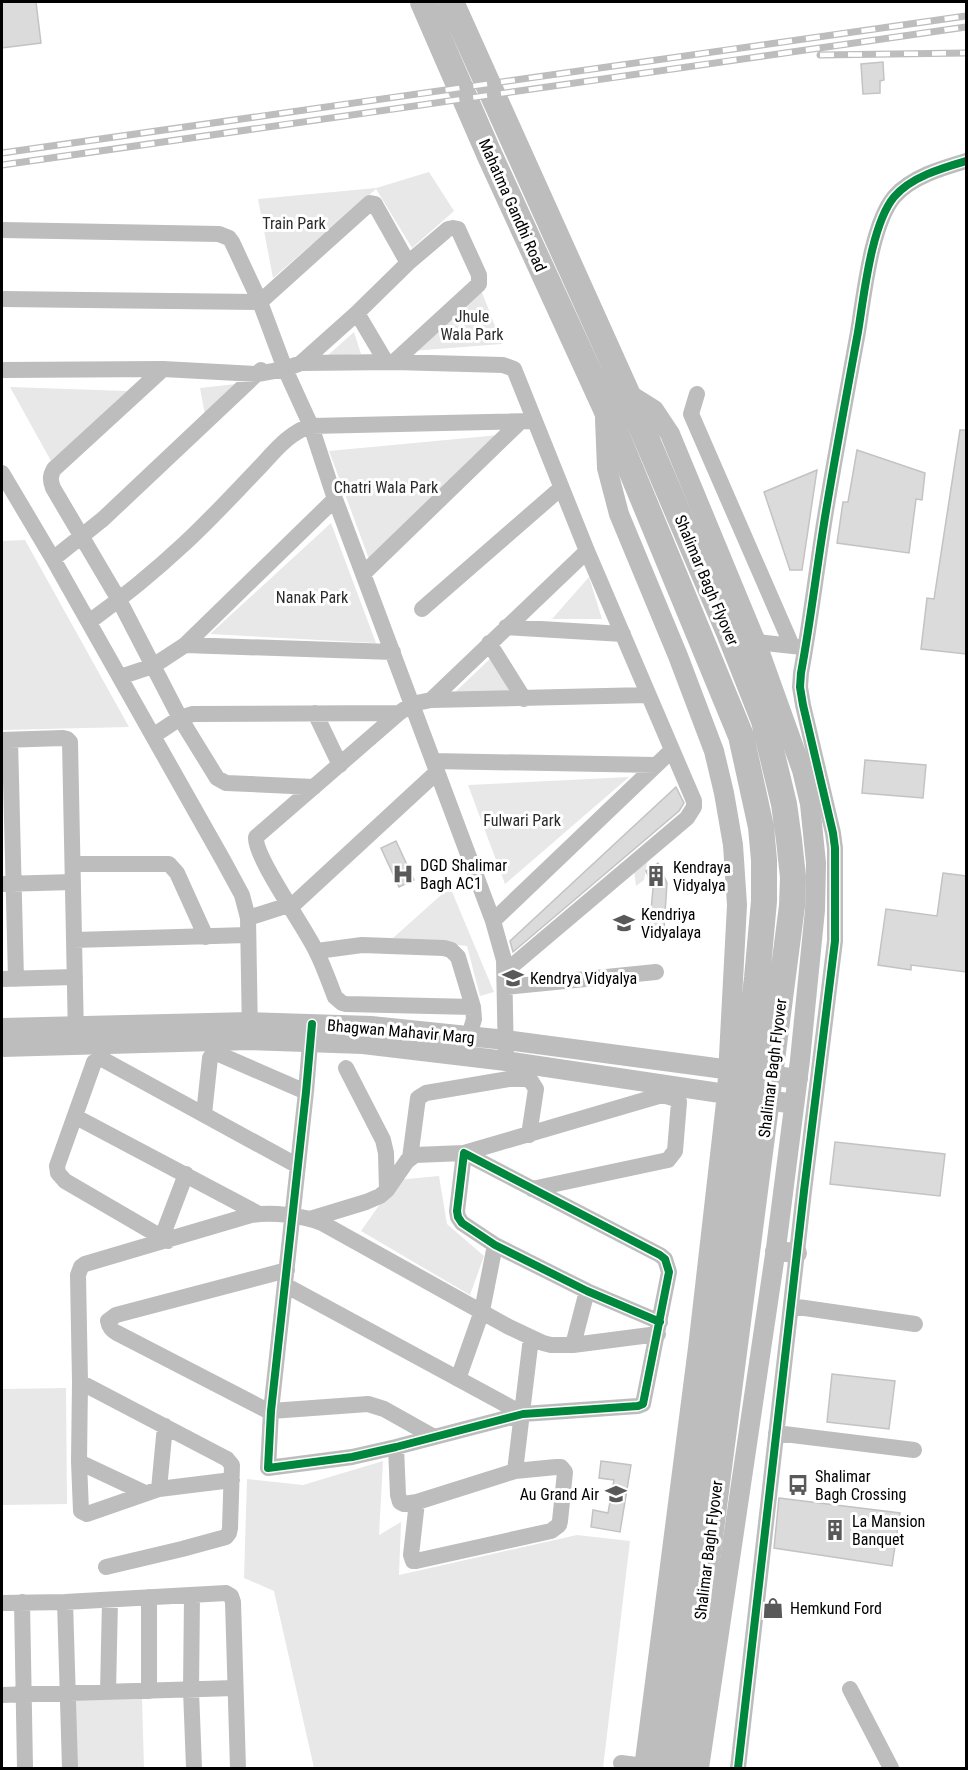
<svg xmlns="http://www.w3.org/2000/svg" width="968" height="1770" font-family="'Roboto Condensed',sans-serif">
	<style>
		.green { fill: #e8e8e8 }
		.building { fill: #dbdbdb; stroke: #c3c3c3; stroke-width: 1.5 }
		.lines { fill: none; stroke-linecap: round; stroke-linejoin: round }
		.minor { stroke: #bdbdbd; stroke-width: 16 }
		.tertiary { stroke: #bdbdbd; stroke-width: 20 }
		.primary { stroke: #bdbdbd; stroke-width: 26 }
		.rail-casing { stroke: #bdbdbd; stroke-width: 7 }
		.rail { stroke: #fff; stroke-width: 4.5; stroke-dasharray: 14; stroke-linecap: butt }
		.cycleway-casing { stroke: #fff; stroke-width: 11 }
		.cycleway { stroke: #00873e; stroke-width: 8 }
		.labels { text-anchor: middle; stroke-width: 6; stroke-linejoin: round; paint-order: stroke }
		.street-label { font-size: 16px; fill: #000; stroke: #fff }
		.park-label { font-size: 16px; fill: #2c2c2c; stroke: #fff }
		.poi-label { font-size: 16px; fill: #000; stroke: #fff; text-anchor: start }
	</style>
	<rect width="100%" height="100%" fill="#fff"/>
	<!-- green -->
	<path class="green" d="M429 172 454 211 412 248 376 189 273 278 258 199 376 188Z
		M481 290 502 344 412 351Z
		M354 332 361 354 327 356Z
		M236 384 205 415 200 388Z
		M10 387 127 391 51 461Z
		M499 435 369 559 329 451Z
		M331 523 376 643 210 634Z
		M25 540 129 727 2 730V541Z
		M589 577 602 619H552Z
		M494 655 509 691 452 695Z
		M629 777 505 884 468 785Z
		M648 858 644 880 636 886 634 871Z
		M450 887 494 992 480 996 467 946 393 938Z
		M439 1176 447 1224 484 1256 470 1295 361 1231 397 1180Z
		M66 1388 67 1504 2 1505V1389Z
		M383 1461 379 1535 401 1522 399 1575 577 1535 630 1541 603 1768H314L274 1591 244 1578 247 1479 303 1485Z
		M142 1698 144 1768H77L75 1700Z"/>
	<!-- building -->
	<path class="building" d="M2 2H36L41 43 2 48Z
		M883 62 884 80 880 81V93L863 94 861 64Z
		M960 430H966V654L921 649 927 598 934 599Z
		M857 450 925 473 922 500 916 499 909 553 837 543 843 502H848Z
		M817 470 802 570H790L764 492Z
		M865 760 926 765 923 798 862 793Z
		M676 787 684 803 679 811 513 952 510 941Z
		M396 841 414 880 399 887 381 848Z
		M658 863 667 883 664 929 649 933 653 888 646 871Z
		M943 873 966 876V972L911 965V970L878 965 886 909 937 916Z
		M835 1142 945 1154 940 1196 830 1184Z
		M832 1374 895 1381 889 1429 827 1422Z
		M601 1461 631 1465 620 1532 591 1527 593 1510 608 1513 614 1480 599 1478Z
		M779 1498 900 1513 892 1566 774 1548Z"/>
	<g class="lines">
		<!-- minor -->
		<path class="minor" d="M2 230 219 234 229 238 232 242 260 302 285 369 311 426 335 499 493 921 504 960 506 1061
			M2 299 260 302 370 203 375 204 377 208 408 263
			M357 313 386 362
			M301 363 394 362 503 365 514 369 587 551 694 801V807L687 818 505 972
			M163 369 54 469C50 476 50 480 53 488L119 600 180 718 217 778 226 783 314 787
			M2 370 163 369 257 374 285 369 301 363 357 313 408 263 448 229 453 228 458 229 479 275V284L394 362
			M697 394 691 414 792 646
			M2 473 53 559 223 860 242 895 248 918 250 1034
			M53 559 103 519 261 370
			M363 574 520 422
			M422 609 561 488
			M89 622C122 598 154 572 184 544 209 521 232 496 255 472 271 456 288 432 311 426L534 421
			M506 627 623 634
			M756 642 802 647
			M489 643 524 699
			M185 645 393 652
			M120 677 153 666 185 645 335 499
			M431 700 587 551
			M315 713 340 765
			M153 736 180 718 193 714 399 713
			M2 740 63 738 67 739 70 742 76 1037
			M10 740 16 979
			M433 761 656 765
			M73 864H169L177 873 206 937
			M2 884 73 882
			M248 918 295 903 437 772
			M493 921 671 751
			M74 940 248 935
			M317 951 362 945 444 948 451 950 458 957 473 1007 474 1019 469 1036
			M2 979 75 977
			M505 987 656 972
			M473 1007 346 1004 342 1003 335 997C329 982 324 967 317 953 307 930 254 857 256 837L399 713 412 704 431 700 648 695
			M311 1031 306 1092 271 1411 268 1468 352 1457 396 1447 523 1414 638 1406 643 1404 669 1272 665 1259 660 1255 464 1153 457 1211 458 1217 462 1223 495 1245 587 1291 660 1322
			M346 1068 383 1140 386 1153 387 1190
			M204 1114 210 1058 214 1052 306 1092
			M76 1117 259 1214
			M410 1158 418 1098 426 1093 509 1079H525L531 1081 536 1089 529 1135
			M310 1219 366 1202 380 1196 387 1190 407 1161 415 1155 464 1153 662 1095 673 1098 679 1102 675 1151 668 1160 532 1189
			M162 1237 186 1174
			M168 1241 65 1181 58 1173 57 1166 92 1068 94 1062 99 1059 104 1060 298 1166
			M287 1270 116 1315 108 1321C109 1327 111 1330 117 1333L266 1410 271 1411 368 1404 384 1409 434 1437
			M285 1285 523 1414
			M791 1306 915 1324
			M573 1345 587 1291
			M458 1379 482 1311 495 1245
			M80 1382 227 1459 232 1465 230 1528 229 1533 226 1537 182 1549 106 1567
			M776 1433 914 1450
			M396 1447 398 1495 400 1502 404 1504 417 1502 515 1471 556 1467H561L565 1472 560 1521 559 1525 551 1531 416 1561H413L411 1555 417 1502
			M79 1462 145 1493
			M515 1471 531 1338
			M232 1480 159 1489 87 1514 81 1511 79 1462 80 1382 78 1275 81 1267 85 1264 251 1215C273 1212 301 1215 322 1223L509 1327 543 1343 551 1345H573L658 1334
			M159 1489 165 1426
			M192 1596 191 1690 194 1768
			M22 1602 25 1768
			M65 1602 70 1768
			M2 1603 65 1602 226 1593 231 1596 233 1602 238 1768
			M850 1689 891 1768
			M149 1691V1597
			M108 1692 110 1600
			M2 1695 235 1688
			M621 1763 645 1766
			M738 1768 804 1191 835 941V848L833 833 803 705 800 687 801 673C811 619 817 565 826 511 836 451 847 392 858 332 864 296 871 225 894 197 911 177 942 168 966 161"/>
		<!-- tertiary -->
		<path class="tertiary" d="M627 393 654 410 670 434 756 642 802 770 810 804 816 863 815 910 800 1060 776 1248 699 1768
			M605 419 607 468 619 514 678 656 714 751 724 793 733 845 737 905 727 1094 698 1348 644 1768
			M2 1028 250 1022 371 1026 506 1040 798 1079
			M2 1047 250 1040 363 1044 506 1061 794 1104
			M775 1251 797 1253"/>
		<!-- primary -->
		<path class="primary" d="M423 2 490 156 605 407 741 736 761 827 764 860V901L757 978 659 1768
			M451 2 627 393 730 635 764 721 784 804 789 840 793 877 792 906 680 1768"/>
		<defs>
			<path id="rail" d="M820 55 966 53
				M2 153 966 16
				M2 165 966 27"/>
		</defs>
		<!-- rail casing -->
		<use href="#rail" class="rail-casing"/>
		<!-- rail -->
		<use href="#rail" class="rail"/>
		<defs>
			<path id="cycleway" d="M312 1024 306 1092 271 1411 268 1468 352 1457 396 1447 523 1414 638 1406 643 1404 669 1272 665 1259 660 1255 464 1153 457 1211 458 1217 462 1223 495 1245 587 1291 660 1322
				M738 1768 804 1191 835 941V848L833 833 803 705 800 687 801 673C811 619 817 565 826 511 836 451 847 392 858 332 864 296 871 225 894 197 911 177 942 168 966 161"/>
		</defs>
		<!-- cycleway casing -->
		<use href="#cycleway" class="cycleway-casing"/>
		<!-- cycleway -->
		<use href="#cycleway" class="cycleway"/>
	</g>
	<!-- icons -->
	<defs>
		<symbol id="hospital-bare" viewBox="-9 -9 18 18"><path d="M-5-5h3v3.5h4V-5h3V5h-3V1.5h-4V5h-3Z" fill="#595959" stroke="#fff" stroke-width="2.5" paint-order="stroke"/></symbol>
		<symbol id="building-bare" viewBox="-9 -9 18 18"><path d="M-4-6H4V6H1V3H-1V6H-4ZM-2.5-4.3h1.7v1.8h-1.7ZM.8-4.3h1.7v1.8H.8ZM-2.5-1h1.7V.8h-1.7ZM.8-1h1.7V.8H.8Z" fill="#595959" stroke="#fff" stroke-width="2.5" paint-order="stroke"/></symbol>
		<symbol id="school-bare" viewBox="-9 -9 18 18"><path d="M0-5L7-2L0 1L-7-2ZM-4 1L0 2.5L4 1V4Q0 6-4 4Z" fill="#595959" stroke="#fff" stroke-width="2.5" paint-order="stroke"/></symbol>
		<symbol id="bus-bare" viewBox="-9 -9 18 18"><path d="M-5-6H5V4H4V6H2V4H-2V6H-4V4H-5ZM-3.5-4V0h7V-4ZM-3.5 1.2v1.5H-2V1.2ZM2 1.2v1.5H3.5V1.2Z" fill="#595959" stroke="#fff" stroke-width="2.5" paint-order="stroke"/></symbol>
		<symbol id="shop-bare" viewBox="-9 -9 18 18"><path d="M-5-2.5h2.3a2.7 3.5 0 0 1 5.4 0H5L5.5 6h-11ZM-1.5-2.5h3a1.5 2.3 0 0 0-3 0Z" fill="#595959" stroke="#fff" stroke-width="2.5" paint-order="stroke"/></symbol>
	</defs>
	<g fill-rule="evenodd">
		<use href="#hospital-bare" x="388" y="859" width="30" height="30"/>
		<use href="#building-bare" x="641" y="861" width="30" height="30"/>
		<use href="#school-bare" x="609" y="908" width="30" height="30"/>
		<use href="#school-bare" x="498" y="963" width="30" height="30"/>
		<use href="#bus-bare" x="783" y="1470" width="30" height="30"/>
		<use href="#school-bare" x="601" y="1479" width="30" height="30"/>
		<use href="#building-bare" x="820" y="1515" width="30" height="30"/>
		<use href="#shop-bare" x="758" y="1593" width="30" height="30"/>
	</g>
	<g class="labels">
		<!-- street labels -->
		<g class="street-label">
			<text transform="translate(513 205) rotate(66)" y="6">Mahatma Gandhi Road</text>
			<text transform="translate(707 580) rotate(67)" y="6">Shalimar Bagh Flyover</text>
			<text transform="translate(401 1031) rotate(5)" y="6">Bhagwan Mahavir Marg</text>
			<text transform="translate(772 1068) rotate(-83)" y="6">Shalimar Bagh Flyover</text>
			<text transform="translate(708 1550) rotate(-83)" y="6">Shalimar Bagh Flyover</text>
		</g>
		<!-- park labels -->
		<g class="park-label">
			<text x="294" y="229">Train Park</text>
			<text x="472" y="322">Jhule<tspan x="472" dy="18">Wala Park</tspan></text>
			<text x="386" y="493">Chatri Wala Park</text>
			<text x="312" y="603">Nanak Park</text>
			<text x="522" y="826">Fulwari Park</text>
		</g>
		<!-- poi labels -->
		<g class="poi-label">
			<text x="420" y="871">DGD Shalimar<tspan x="420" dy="18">Bagh AC1</tspan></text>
			<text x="673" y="873">Kendraya<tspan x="673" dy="18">Vidyalya</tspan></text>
			<text x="641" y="920">Kendriya<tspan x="641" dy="18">Vidyalaya</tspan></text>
			<text x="530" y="984">Kendrya Vidyalya</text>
			<text x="815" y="1482">Shalimar<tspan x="815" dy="18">Bagh Crossing</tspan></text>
			<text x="599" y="1500" text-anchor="end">Au Grand Air</text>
			<text x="852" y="1527">La Mansion<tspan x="852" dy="18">Banquet</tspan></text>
			<text x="790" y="1614">Hemkund Ford</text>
		</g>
	</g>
	<!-- border -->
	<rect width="968" height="1770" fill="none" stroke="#000000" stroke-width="6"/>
</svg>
